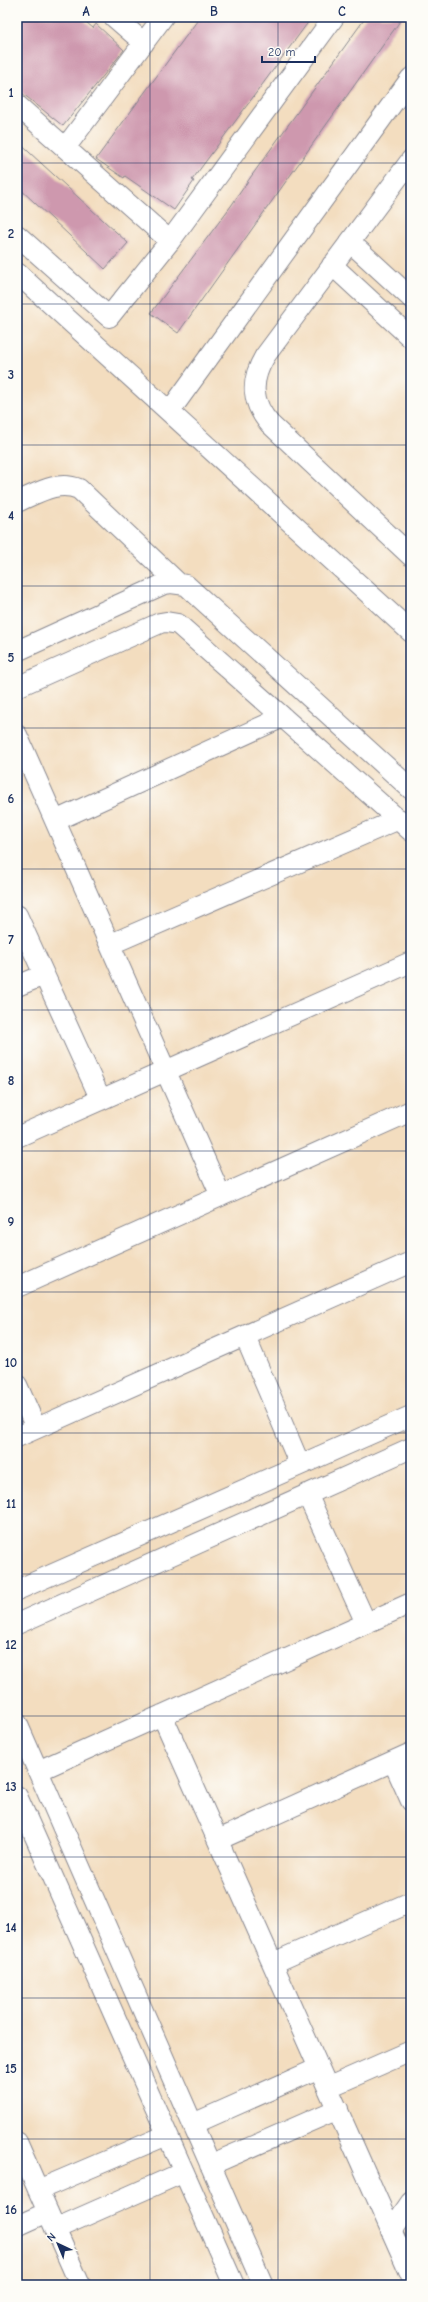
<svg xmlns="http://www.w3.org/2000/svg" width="428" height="2302" font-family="'Comic Neue',sans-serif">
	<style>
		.building { fill: #ce98ae }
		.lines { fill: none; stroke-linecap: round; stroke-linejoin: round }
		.minor-casing { stroke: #87868e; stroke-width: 22 }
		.minor { stroke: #fff; stroke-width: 20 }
		.grid { fill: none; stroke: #1b2f5e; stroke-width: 1; stroke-opacity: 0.55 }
		.neatline { fill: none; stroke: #1b2f5e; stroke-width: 1.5 }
		.grid-label { font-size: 13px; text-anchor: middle; font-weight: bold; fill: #1b2f5e }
	</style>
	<rect width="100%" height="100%" fill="#fdfcf7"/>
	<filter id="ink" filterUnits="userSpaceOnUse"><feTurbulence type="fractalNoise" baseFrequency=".025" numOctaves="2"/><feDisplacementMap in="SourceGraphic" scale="8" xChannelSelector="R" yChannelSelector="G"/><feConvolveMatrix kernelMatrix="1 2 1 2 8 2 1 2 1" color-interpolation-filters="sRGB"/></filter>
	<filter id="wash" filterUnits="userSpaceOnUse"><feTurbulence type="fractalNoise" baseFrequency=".012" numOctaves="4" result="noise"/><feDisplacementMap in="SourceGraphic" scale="16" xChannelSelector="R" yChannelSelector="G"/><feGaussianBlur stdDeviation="0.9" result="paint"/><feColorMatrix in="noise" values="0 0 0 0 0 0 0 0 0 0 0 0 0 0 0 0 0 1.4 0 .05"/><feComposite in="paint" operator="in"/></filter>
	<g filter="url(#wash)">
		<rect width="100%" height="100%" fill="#f3ddbf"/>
		<g id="blocks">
			<!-- building -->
			<path class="building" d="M17 17H80L93 28 96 24 124 50 63 126 17 89Z
				M200 17H312L192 180 194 181 174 210 125 176 124 178 96 159Z
				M366 17H403L178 333 151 313 231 206 250 178Z
				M17 141 128 243 105 269 17 186Z"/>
		</g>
	</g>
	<g filter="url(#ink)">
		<use href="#blocks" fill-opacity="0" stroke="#87868e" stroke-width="1"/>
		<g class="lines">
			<defs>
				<path id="minor" d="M114 17 144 43
					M17 105 170 241 334 17
					M65 148 163 17
					M411 160 265 356C250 381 251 402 270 424L411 556
					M17 235 109 317 170 241
					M350 242 411 298
					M332 265 411 338
					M17 273 411 632
					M170 411 411 78
					M17 502C38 493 57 480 79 489L178 583
					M17 651 164 584 171 583 186 585 411 789
					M17 687 160 623 166 622 178 624 411 831
					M17 735 221 1196
					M55 821 283 717
					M17 915 101 1100
					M111 944 399 819
					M17 986 44 975
					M17 1137 411 962
					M17 1287 411 1111
					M245 1336 300 1465
					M17 1385 36 1428
					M17 1437 411 1262
					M307 1494 366 1623
					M17 1590 411 1416
					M17 1624 411 1448
					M162 1715 411 2275
					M17 1723 263 2285
					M393 1761 411 1801
					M38 1771 411 1603
					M17 1796 234 2285
					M218 1840 411 1753
					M273 1963 411 1902
					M329 2087 411 2051
					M193 2124 319 2068
					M17 2142 80 2285
					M210 2165 338 2109
					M38 2190 167 2135
					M17 2226 48 2212
					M55 2229 184 2172
					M391 2231 411 2202"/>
			</defs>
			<!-- minor casing -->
			<use href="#minor" class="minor-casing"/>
			<!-- minor -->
			<use href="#minor" class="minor"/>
		</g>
	</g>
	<!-- grid -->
	<path class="grid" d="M150 17V2285M278 17V2285M17 163H411M17 304H411M17 445H411M17 586H411M17 728H411M17 869H411M17 1010H411M17 1151H411M17 1292H411M17 1433H411M17 1574H411M17 1716H411M17 1857H411M17 1998H411M17 2139H411"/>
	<!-- margin -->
	<rect width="428" height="2302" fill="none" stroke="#fdfcf7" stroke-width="44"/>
	<!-- north arrow -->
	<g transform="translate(58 2244) rotate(316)" stroke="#fdfcf7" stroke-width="3" paint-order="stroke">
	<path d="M0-3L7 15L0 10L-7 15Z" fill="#1b2f5e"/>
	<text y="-6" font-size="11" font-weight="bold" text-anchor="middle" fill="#1b2f5e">N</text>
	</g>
	<!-- scale -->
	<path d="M262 56v6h53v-6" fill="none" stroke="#1b2f5e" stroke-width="2"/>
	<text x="268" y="56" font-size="12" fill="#1b2f5e" stroke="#fdfcf7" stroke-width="3" paint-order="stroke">20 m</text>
	<rect x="22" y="22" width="384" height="2258" class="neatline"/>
	<g class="grid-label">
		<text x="86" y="16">A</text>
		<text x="214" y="16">B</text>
		<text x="342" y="16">C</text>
		<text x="11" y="97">1</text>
		<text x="11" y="238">2</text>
		<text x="11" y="379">3</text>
		<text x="11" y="520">4</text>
		<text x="11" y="662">5</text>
		<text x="11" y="803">6</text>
		<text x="11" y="944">7</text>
		<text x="11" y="1085">8</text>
		<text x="11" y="1226">9</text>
		<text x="11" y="1367">10</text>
		<text x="11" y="1508">11</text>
		<text x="11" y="1649">12</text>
		<text x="11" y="1791">13</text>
		<text x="11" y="1932">14</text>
		<text x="11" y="2073">15</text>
		<text x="11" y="2214">16</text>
	</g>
</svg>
